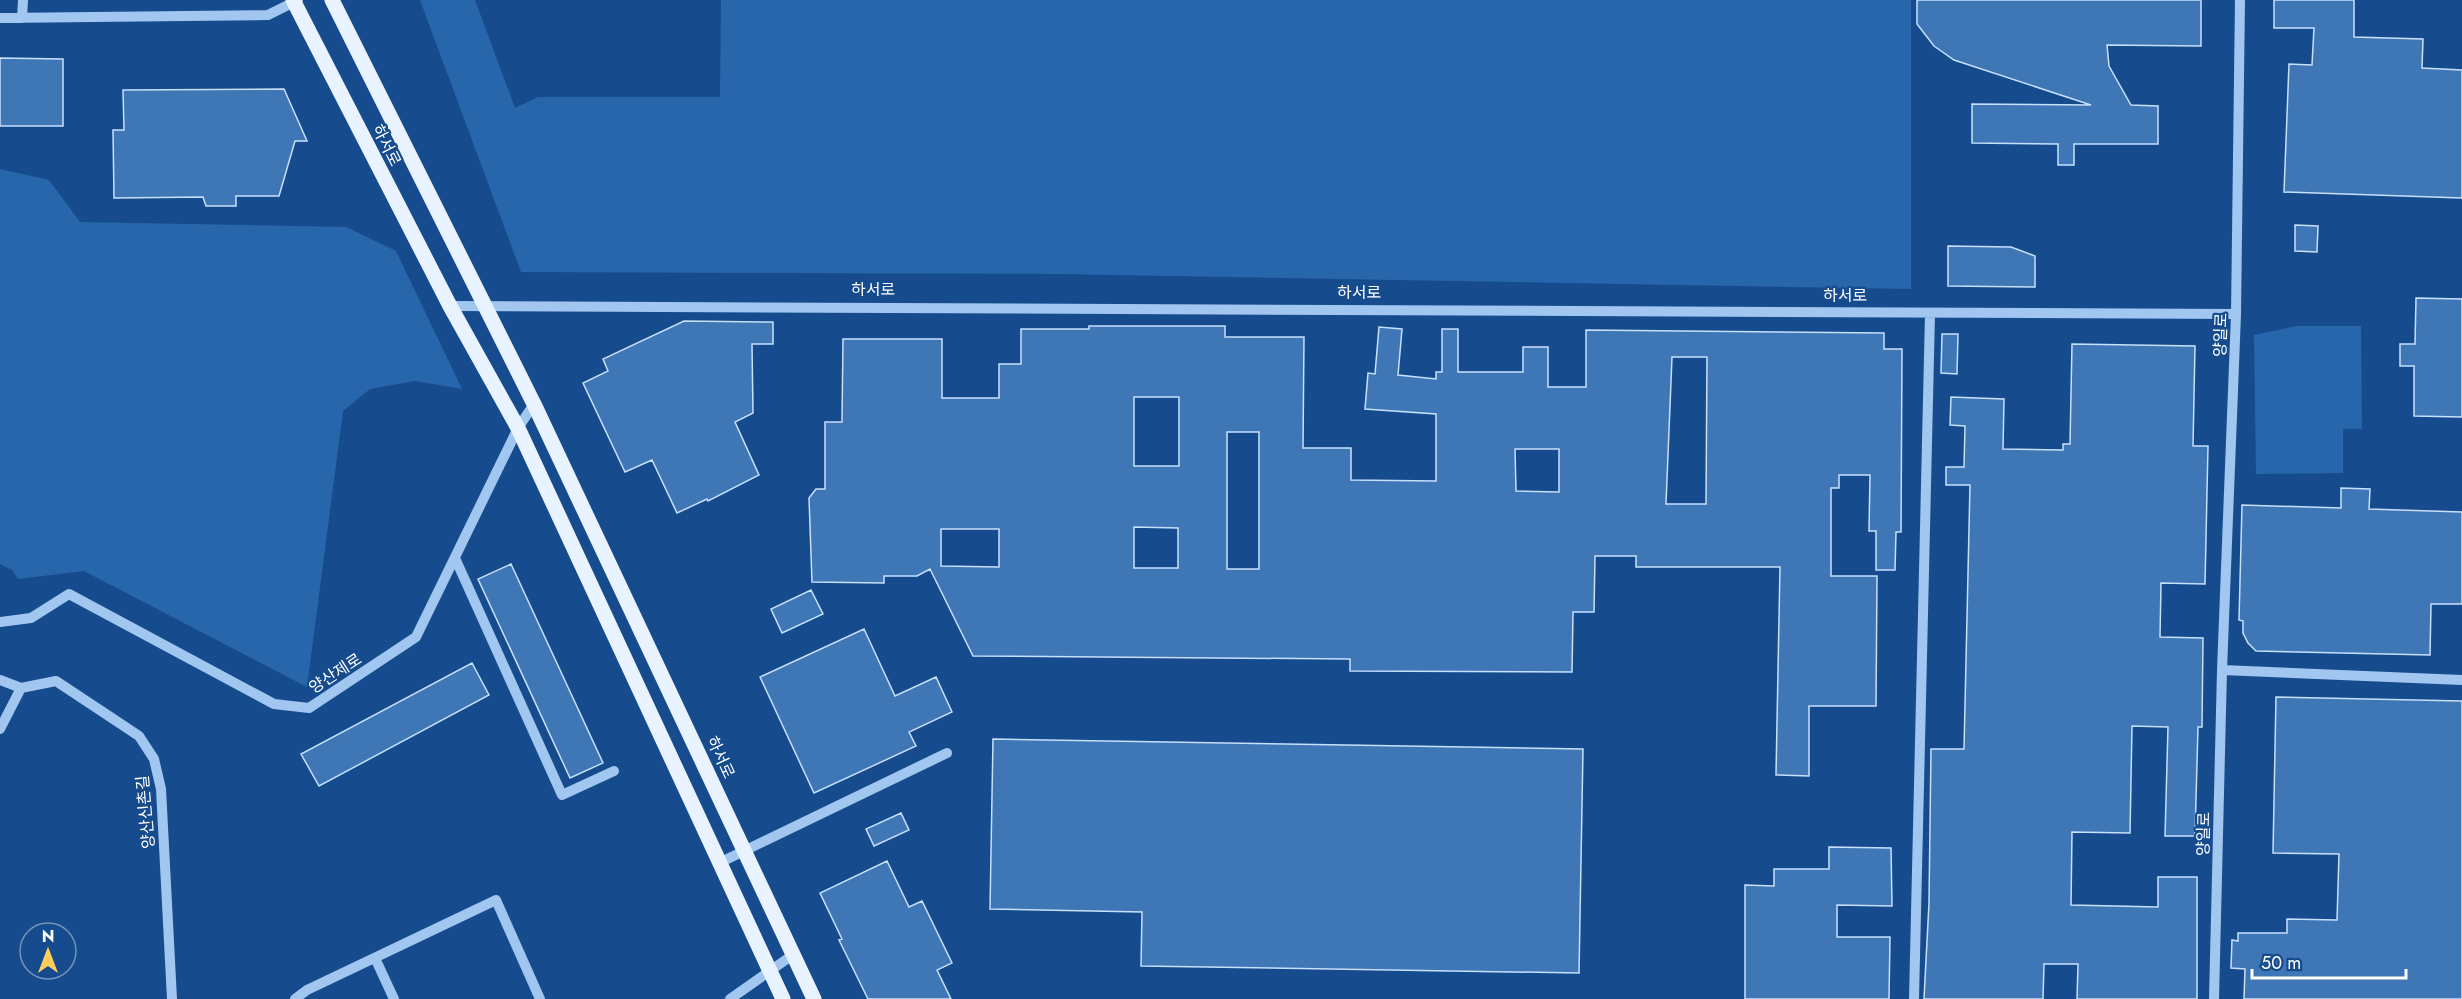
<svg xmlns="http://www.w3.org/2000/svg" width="2462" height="999" font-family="Jost,'Noto Sans KR',sans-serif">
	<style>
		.green { fill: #2866ac }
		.building { fill: #3e76b6; stroke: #c7e0fb; stroke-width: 1.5; fill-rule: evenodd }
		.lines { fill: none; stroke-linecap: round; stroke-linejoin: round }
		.minor { stroke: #a1c6f0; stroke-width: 10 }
		.major { stroke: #e9f2ff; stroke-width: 15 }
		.labels { text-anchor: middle; stroke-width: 4.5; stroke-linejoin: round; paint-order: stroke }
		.street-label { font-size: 16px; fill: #fff; stroke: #164c8e }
	</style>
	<rect width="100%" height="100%" fill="#164c8e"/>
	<!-- green -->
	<path class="green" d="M420 0H475L515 108 538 97H720L721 0H1911V289L1057 274 521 272Z
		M0 169 49 180 80 222 346 227 396 251 462 389 415 381 370 389 343 411 307 687 84 571 18 579 12 570 0 564Z
		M2297 326H2361L2362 429H2343V473L2256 474 2254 335Z"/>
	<!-- building -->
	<path class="building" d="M1917 0H2201V46L2107 45 2109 66 2131 105 2158 106V144H2074V165H2058V144L1972 143V104L2091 105 1954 60 1934 46 1917 24Z
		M2274 0H2354V37L2423 39 2422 68 2462 70V198L2284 192 2289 64 2312 65 2314 28H2274Z
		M0 58 63 59V126H0Z
		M284 89 307 141H295L279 196H236V206H206L203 197 114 198 113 130H124L123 90Z
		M2295 225 2318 226 2317 252 2295 251Z
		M1948 246 2011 247 2035 256V287L1948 286Z
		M2416 298 2462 299V417L2414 416V366H2400V344H2415Z
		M684 321 773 322V344H752L753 413 735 422 759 475 708 501 707 499 677 513 652 460 625 472 583 383 608 371 603 359Z
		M1089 326H1225V337H1304L1303 448H1351V480L1436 481V414L1365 409 1368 373 1375 374 1379 327 1402 329 1398 375 1436 379V372H1442V329H1458V372H1523V347H1548V387H1586V330L1884 333V349H1902L1901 532H1896L1895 570H1876V531H1869L1870 475H1839V488H1831V576H1877L1876 706H1809V776L1776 775 1780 567H1636V556H1595L1594 612H1573L1572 672 1350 671V659L973 656 930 569 917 576H884V583L812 582 809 498 816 489H825V422H842L843 339H942V398H999V364H1021V329H1089ZM1672 357H1707L1706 504H1666ZM1134 397H1179V466H1134ZM1227 432H1259V569H1227ZM1515 449H1559V492L1516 491ZM1134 527 1178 528V568H1134ZM941 529H999V567L941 566Z
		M1942 334H1958L1957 374 1941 373Z
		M2072 344 2195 346 2193 446H2208L2205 584 2161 583 2160 637 2203 638 2202 727H2198L2195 836H2165L2168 727 2132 726 2130 833 2072 832 2071 905 2158 907V877H2197V999H2077L2078 964H2044L2043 999H1924L1929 903 1931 749H1964L1970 485H1946V467H1964L1965 426 1950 425 1951 397 2004 399 2003 449 2063 450V444H2070Z
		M2341 488 2370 489 2369 509 2462 512V604H2431L2430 655 2256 651 2248 643 2243 633V621L2239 620 2242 505 2341 508Z
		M511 564 603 763 570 778 478 579Z
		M811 590 823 614 782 633 771 609Z
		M864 629 895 696 936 677 952 712 909 732 916 746 814 793 760 677Z
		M472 663 489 695 319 786 301 754Z
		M2276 697 2462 701V999H2244L2245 969 2231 968 2232 940 2238 941V933H2287V919L2337 920 2339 854 2273 853Z
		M993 739 1583 749 1579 973 1141 966 1142 912 990 909Z
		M901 813 909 830 874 846 866 829Z
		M1829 847 1891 848 1892 906 1837 905V937H1890L1889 999H1745V885L1774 886V869H1829Z
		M887 861 909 907 922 901 952 963 937 970 951 999H868L839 940 842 939 820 893Z"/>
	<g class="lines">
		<!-- minor -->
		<path class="minor" d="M0 18 268 15 298 0
			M22 18 23 0
			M450 306 2236 314
			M455 558 562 795 614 771
			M0 622 31 618 69 594 274 704 309 708 416 637 518 428 534 404
			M2222 670 2462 680
			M0 680 21 688
			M21 688 56 681 139 736 154 759 161 789 172 999
			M0 729 21 688
			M719 863 947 753
			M375 958 394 999
			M295 999 307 990 496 900 540 999
			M730 999 794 954
			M1914 999 1930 314
			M2214 999 2222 670 2236 314 2240 0"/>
		<!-- major -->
		<path class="major" d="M293 0 450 306 518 428 783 999
			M332 0 534 404 814 999"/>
	</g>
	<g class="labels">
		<!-- street labels -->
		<g class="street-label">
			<text transform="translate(387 145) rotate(63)" y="6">하서로</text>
			<text x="873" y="295">하서로</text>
			<text x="1359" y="298">하서로</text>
			<text x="1845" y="301">하서로</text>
			<text transform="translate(2220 335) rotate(-88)" y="6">양일로</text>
			<text transform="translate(335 673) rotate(-33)" y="6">양산제로</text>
			<text transform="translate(721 757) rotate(65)" y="6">하서로</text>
			<text transform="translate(145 812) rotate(-95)" y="6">양산신촌길</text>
			<text transform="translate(2203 834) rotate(-89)" y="6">양일로</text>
		</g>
	</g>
	<!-- north arrow -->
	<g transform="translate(48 951)"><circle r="28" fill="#164c8e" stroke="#7394bb" stroke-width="1.5"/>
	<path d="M0-4.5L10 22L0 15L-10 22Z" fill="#ffce5f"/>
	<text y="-9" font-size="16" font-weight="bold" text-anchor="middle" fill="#ffffff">N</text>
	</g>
	<!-- scale -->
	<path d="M2252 969v9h154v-9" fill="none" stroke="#ffffff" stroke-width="3"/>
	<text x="2261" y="969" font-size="18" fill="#ffffff" stroke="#164c8e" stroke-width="4.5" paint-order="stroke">50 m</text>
</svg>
